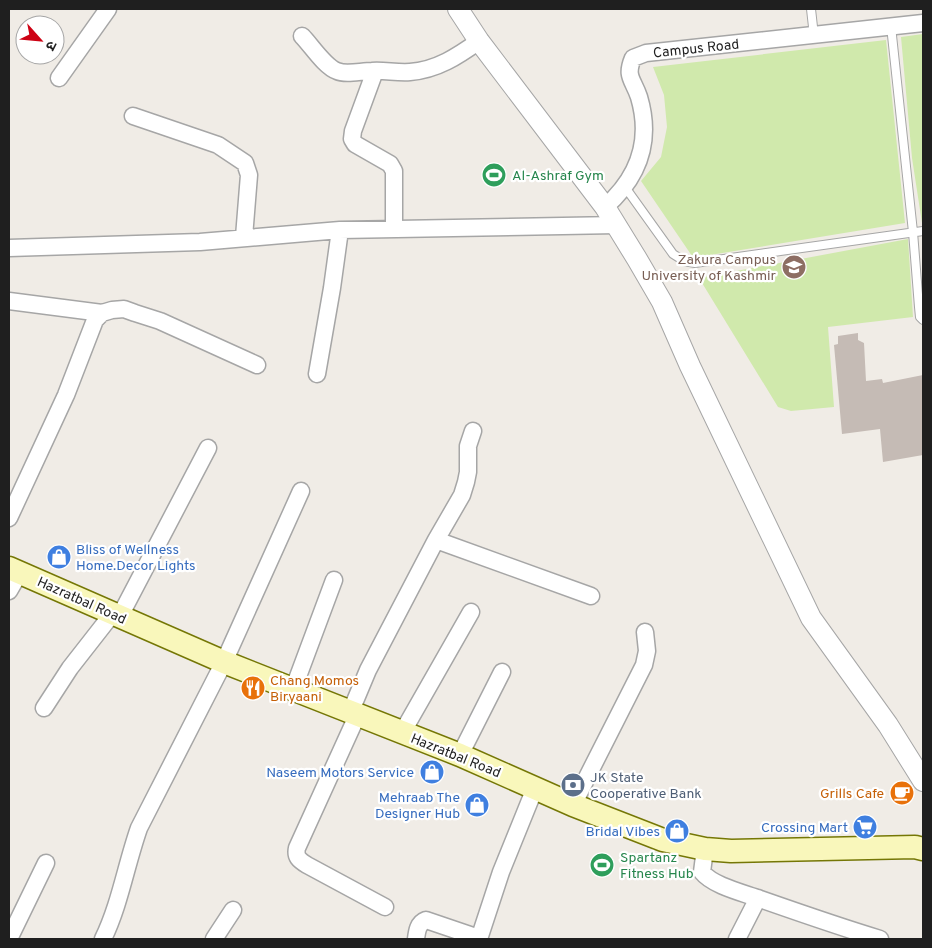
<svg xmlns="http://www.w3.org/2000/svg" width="932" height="948" font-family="Overpass,'Noto Sans Devanagari',sans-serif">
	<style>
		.grass { fill: #d0e9ac }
		.building { fill: #c5bbb5 }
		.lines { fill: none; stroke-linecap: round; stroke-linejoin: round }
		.service-casing { stroke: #a6a6a6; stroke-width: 10 }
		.minor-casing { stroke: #a6a6a6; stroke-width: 19 }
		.tertiary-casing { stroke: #a6a6a6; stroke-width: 22 }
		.secondary-casing { stroke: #757706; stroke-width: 25 }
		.service { stroke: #fff; stroke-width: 8 }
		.minor { stroke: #fff; stroke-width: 16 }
		.tertiary { stroke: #fff; stroke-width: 20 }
		.secondary { stroke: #f9f7bb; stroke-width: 22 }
		.labels { text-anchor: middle; stroke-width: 4.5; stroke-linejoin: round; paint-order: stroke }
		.street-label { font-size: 14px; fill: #1f1f1f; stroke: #fff }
		.leisure-label { font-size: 14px; fill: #27864d; stroke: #fff; text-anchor: start }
		.education-label { font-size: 14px; fill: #785e54; stroke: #fff; text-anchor: end }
		.shop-label { font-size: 14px; fill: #366cbe; stroke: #fff; text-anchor: end }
		.food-label { font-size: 14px; fill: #c56008; stroke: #fff; text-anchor: start }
		.service-label { font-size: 14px; fill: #4e5e75; stroke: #fff; text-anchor: start }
	</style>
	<rect width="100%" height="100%" fill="#f0ece6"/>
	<!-- grass -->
	<path class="grass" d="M923 34V223H922L912 158 901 37Z
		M886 40 905 223 704 256H692L641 181 661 157 667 127 664 95 653 67Z
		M908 239 913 317 828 327 834 407 791 411 778 407 699 278Z"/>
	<!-- building -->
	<path class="building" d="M858 333V340L864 343 866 381 882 379 883 383 923 375V455L883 462 880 429 842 434 834 345 838 344V336Z"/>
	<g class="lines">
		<defs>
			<path id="service" d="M811 9 814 36
				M891 26 913 232 919 307 920 317 923 320
				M625 187 673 254 684 261 695 263 923 231"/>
			<path id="minor" d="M302 36C311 45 325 67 337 71 346 75 361 71 372 71 384 70 397 73 410 72 437 70 458 56 479 41
				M375 71 353 131 352 139 355 144 390 164 394 171V229
				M59 78 108 9
				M133 116 218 145 245 163 249 175 244 237
				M605 207C639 177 652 141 639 97 633 79 625 77 633 58L646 53 923 23
				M9 248 200 242 340 230 617 225
				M9 301 102 313
				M317 374 332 288 340 230
				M9 518 66 395 95 320 102 313 112 310 124 309 135 313 160 321 257 365
				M436 540 591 596
				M9 591 20 572
				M120 616 208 448
				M293 690 334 580
				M44 708 70 668 113 613
				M350 713 368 670 436 540 462 495 466 482 468 472V446L473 431
				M357 716 297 848C295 857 299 860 307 865L385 907
				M402 733 471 612
				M460 755 502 672
				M573 805 644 665 647 651 645 632
				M705 849 702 872C713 886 744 893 760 899 800 913 840 927 880 939
				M9 939 46 863
				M103 939C120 904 126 865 139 828L224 662 301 491
				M214 939 233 910
				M416 939C417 931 418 923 426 920L479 938
				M479 939 501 872 535 788
				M737 939 758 898"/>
			<path id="tertiary" d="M458 9 479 41 605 207 637 259 662 302 690 366 811 618 888 725 923 781"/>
			<path id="secondary" d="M9 568 224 662 460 755 573 805 663 840 705 849 731 851 915 847 923 849"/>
		</defs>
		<!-- service casing -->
		<use href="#service" class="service-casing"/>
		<!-- minor casing -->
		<use href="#minor" class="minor-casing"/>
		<!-- tertiary casing -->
		<use href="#tertiary" class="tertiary-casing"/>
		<!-- secondary casing -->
		<use href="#secondary" class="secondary-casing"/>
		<!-- service -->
		<use href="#service" class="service"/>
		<!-- minor -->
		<use href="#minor" class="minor"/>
		<!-- tertiary -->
		<use href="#tertiary" class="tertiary"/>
		<!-- secondary -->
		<use href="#secondary" class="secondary"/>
	</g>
	<!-- icons -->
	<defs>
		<symbol id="stadium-disc" viewBox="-11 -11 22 22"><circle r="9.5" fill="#2e9e5b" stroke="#fff"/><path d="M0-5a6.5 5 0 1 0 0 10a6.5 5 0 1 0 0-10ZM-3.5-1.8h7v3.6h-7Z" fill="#fff"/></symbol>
		<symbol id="university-disc" viewBox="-11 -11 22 22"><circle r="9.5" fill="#8d6e63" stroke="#fff"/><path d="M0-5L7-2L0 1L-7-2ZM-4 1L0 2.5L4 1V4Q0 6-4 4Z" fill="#fff"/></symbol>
		<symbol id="shop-disc" viewBox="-11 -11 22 22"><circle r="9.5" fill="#3f7fe0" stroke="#fff"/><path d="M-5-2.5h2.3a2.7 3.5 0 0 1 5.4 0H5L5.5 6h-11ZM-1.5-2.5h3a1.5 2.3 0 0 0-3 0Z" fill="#fff"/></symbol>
		<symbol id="restaurant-disc" viewBox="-11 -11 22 22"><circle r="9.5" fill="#e8710a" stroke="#fff"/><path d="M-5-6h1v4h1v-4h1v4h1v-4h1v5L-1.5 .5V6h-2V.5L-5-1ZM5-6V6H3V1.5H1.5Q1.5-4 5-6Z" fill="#fff"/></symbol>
		<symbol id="bank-disc" viewBox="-11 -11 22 22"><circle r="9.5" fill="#5c6f8a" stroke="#fff"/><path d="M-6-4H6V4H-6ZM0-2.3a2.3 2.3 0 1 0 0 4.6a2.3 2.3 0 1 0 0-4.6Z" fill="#fff"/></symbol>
		<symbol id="cafe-disc" viewBox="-11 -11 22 22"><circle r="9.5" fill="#e8710a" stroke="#fff"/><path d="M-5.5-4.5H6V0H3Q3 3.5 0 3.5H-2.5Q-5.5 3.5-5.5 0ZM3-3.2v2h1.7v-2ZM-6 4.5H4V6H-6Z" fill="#fff"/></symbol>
		<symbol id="supermarket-disc" viewBox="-11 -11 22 22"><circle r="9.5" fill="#3f7fe0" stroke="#fff"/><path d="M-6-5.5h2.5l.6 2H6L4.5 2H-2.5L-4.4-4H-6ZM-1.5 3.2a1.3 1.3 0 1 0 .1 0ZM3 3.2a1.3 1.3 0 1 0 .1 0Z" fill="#fff"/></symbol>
	</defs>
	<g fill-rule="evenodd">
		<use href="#stadium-disc" x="480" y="161" width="28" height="28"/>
		<use href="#university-disc" x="780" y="253" width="28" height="28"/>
		<use href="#shop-disc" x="45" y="543" width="28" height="28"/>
		<use href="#restaurant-disc" x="239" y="674" width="28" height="28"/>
		<use href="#shop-disc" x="418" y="758" width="28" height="28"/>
		<use href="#bank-disc" x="559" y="771" width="28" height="28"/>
		<use href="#cafe-disc" x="888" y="779" width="28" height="28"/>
		<use href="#shop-disc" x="463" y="791" width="28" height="28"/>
		<use href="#supermarket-disc" x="851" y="813" width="28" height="28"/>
		<use href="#shop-disc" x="663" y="817" width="28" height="28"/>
		<use href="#stadium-disc" x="588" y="851" width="28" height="28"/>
	</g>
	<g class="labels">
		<!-- street labels -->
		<g class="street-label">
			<text transform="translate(696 48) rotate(-6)" y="5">Campus Road</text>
			<text transform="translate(82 600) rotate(24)" y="5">Hazratbal Road</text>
			<text transform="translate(456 755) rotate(22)" y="5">Hazratbal Road</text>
		</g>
		<!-- leisure labels -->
		<g class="leisure-label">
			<text x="512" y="180">Al-Ashraf Gym</text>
			<text x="620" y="862">Spartanz<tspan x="620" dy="16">Fitness Hub</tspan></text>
		</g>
		<!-- education labels -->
		<g class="education-label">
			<text x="776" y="264">Zakura Campus<tspan x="776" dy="16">University of Kashmir</tspan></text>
		</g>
		<!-- shop labels -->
		<g class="shop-label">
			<text x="76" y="554" text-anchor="start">Bliss of Wellness<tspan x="76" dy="16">Home.Decor Lights</tspan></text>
			<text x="414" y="777">Naseem Motors Service</text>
			<text x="460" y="802">Mehraab The<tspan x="460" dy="16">Designer Hub</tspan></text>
			<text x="848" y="832">Crossing Mart</text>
			<text x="660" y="836">Bridal Vibes</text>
		</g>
		<!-- food labels -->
		<g class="food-label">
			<text x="270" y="685">Chang Momos<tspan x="270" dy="16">Biryaani</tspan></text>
			<text x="884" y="798" text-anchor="end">Grills Cafe</text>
		</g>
		<!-- service labels -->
		<g class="service-label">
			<text x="590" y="782">JK State<tspan x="590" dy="16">Cooperative Bank</tspan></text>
		</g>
	</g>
	<!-- border -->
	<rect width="932" height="948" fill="none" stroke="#1f1f1f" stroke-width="20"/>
	<!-- north arrow -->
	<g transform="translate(40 40) rotate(117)"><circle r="24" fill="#ffffff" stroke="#a5a5a5"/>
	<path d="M0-4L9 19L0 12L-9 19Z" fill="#cd0214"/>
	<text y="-8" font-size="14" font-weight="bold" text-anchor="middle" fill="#1f1f1f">उ</text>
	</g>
</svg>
